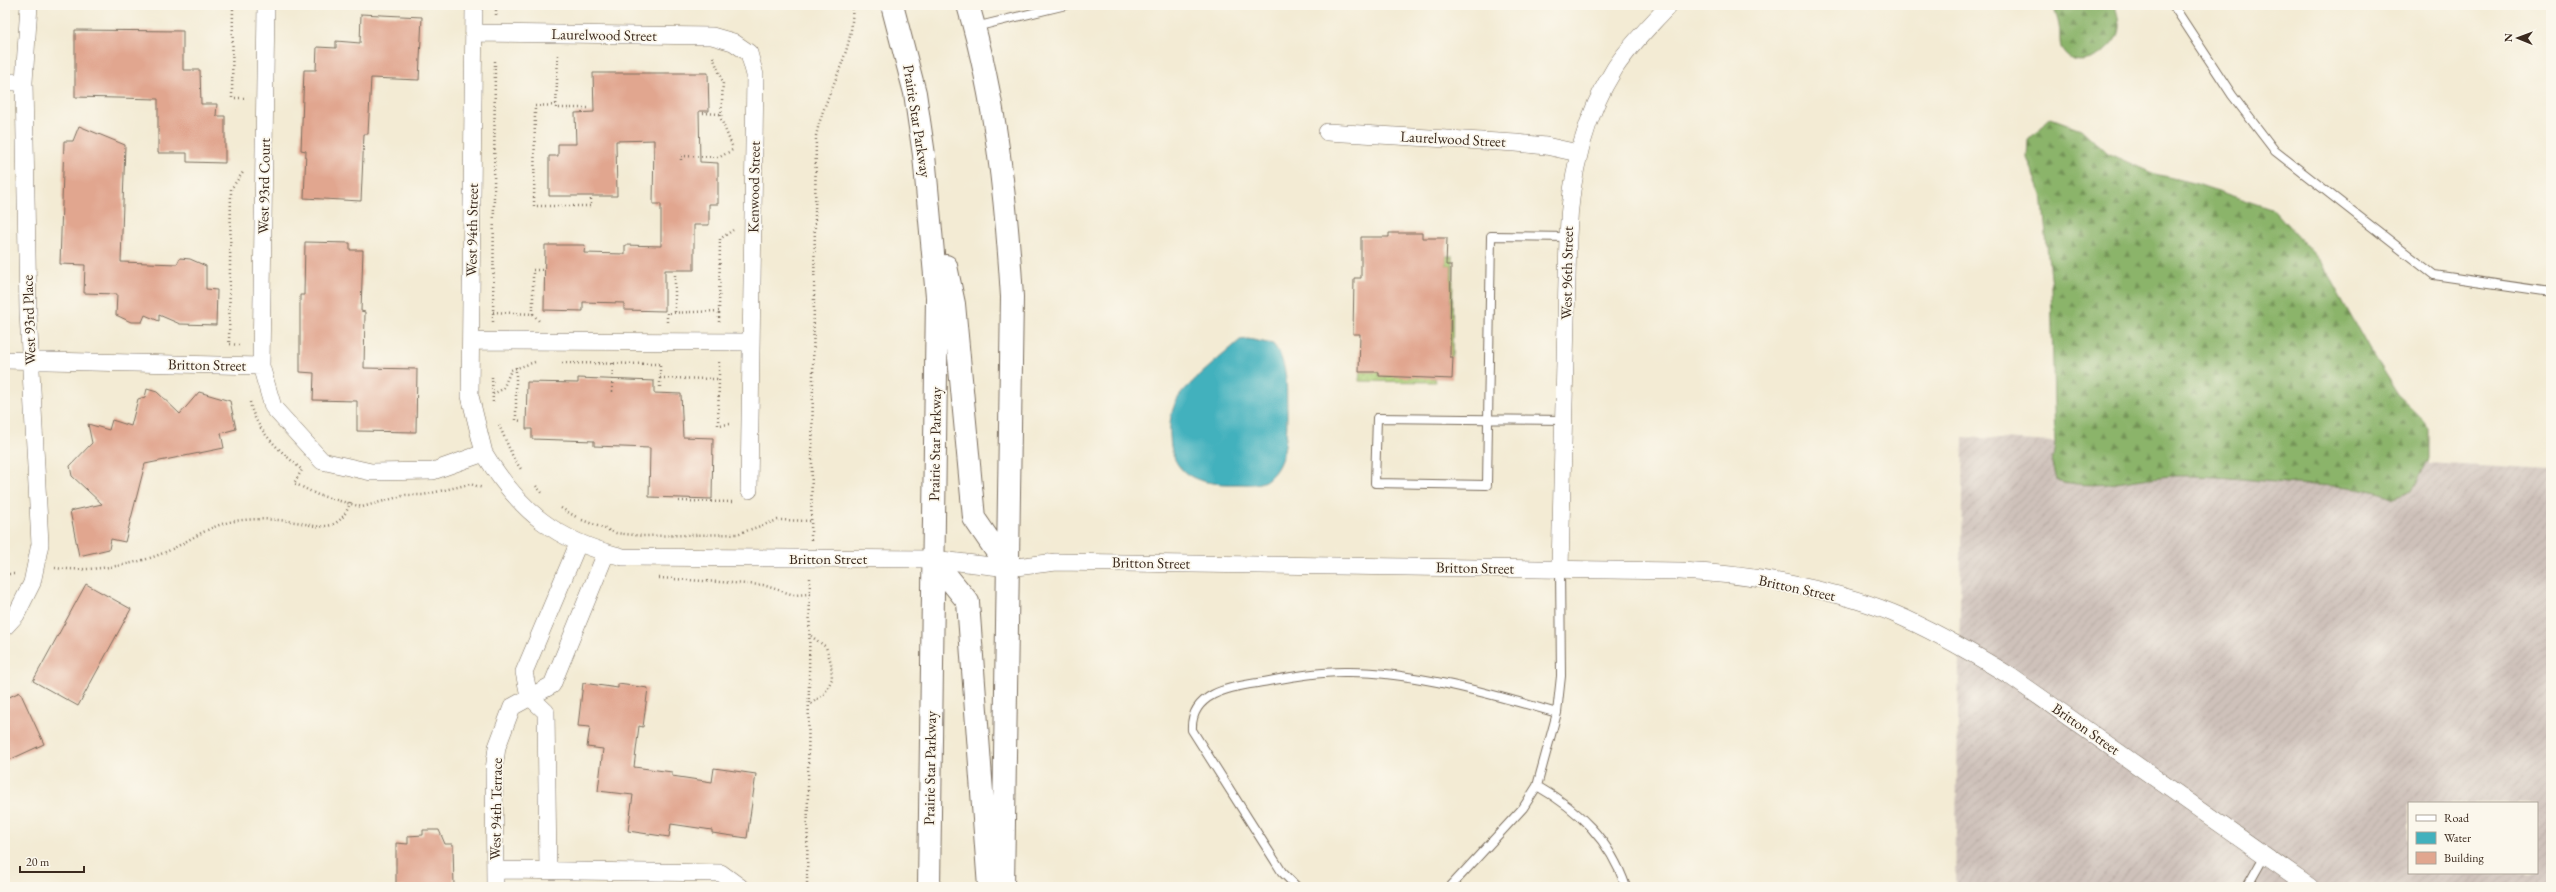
<svg xmlns="http://www.w3.org/2000/svg" width="2556" height="892" font-family="'EB Garamond',serif">
	<style>
		.industrial { fill: url(#industrial-furrows); fill-rule: evenodd }
		.forest { fill: url(#forest-firs); stroke: #636f44 }
		.garden { fill: url(#garden-dots); stroke: #757e4c }
		.water { fill: #42b1bd; stroke: #3e6e6e }
		.building { fill: #e1a68f }
		.lines { fill: none; stroke-linecap: round; stroke-linejoin: round }
		.service-casing { stroke: #7b6e5e; stroke-width: 10 }
		.minor-casing { stroke: #7b6e5e; stroke-width: 18 }
		.secondary-casing { stroke: #7b6e5e; stroke-width: 24 }
		.path { stroke: #7b6e5e; stroke-width: 2.5; stroke-dasharray: 1 3; stroke-linecap: butt }
		.service { stroke: #fff; stroke-width: 8 }
		.minor { stroke: #fff; stroke-width: 17 }
		.secondary { stroke: #fff; stroke-width: 22 }
		.labels { text-anchor: middle; stroke-width: 3.5; stroke-linejoin: round; paint-order: stroke }
		.street-label { font-size: 15px; fill: #3b2a1e; stroke: #fbf7ec }
	</style>
	<defs>
		<pattern id="industrial-furrows" width="10" height="10" patternUnits="userSpaceOnUse"><rect width="10" height="10" fill="#cec1ba"/><path d="M-1 1l2-2M0 10L10 0M9 11l2-2" fill="none" stroke="#b2a69f"/></pattern>
		<pattern id="forest-firs" width="22" height="20" patternUnits="userSpaceOnUse"><rect width="22" height="20" fill="#8bb46b"/><path d="M5 1l3.5 6h-7zM16 11l3.5 6h-7z" fill="#739357"/></pattern>
		<pattern id="garden-dots" width="8" height="8" patternUnits="userSpaceOnUse"><rect width="8" height="8" fill="#afd27b"/><path d="M2 2h.1M6 6h.1" fill="none" stroke="#97b46a" stroke-width="1.8" stroke-linecap="round"/></pattern>
	</defs>
	<rect width="100%" height="100%" fill="#fbf7ec"/>
	<filter id="ink" filterUnits="userSpaceOnUse"><feTurbulence type="fractalNoise" baseFrequency=".025" numOctaves="2"/><feDisplacementMap in="SourceGraphic" scale="8" xChannelSelector="R" yChannelSelector="G"/><feConvolveMatrix kernelMatrix="1 2 1 2 8 2 1 2 1" color-interpolation-filters="sRGB"/></filter>
	<filter id="wash" filterUnits="userSpaceOnUse"><feTurbulence type="fractalNoise" baseFrequency=".012" numOctaves="4" result="noise"/><feDisplacementMap in="SourceGraphic" scale="16" xChannelSelector="R" yChannelSelector="G"/><feGaussianBlur stdDeviation="0.9" result="paint"/><feColorMatrix in="noise" values="0 0 0 0 0 0 0 0 0 0 0 0 0 0 0 0 0 1.4 0 .05"/><feComposite in="paint" operator="in"/></filter>
	<g filter="url(#wash)">
		<rect width="100%" height="100%" fill="#f3ebd4"/>
		<!-- industrial -->
		<path class="industrial" d="M1963 437 2551 470V887H1955ZM2409 803H2537V873H2409Z"/>
		<!-- forest -->
		<path class="forest" d="M2053 5H2115C2117 14 2121 24 2118 33 2113 51 2079 73 2064 53 2058 46 2061 35 2059 26 2058 19 2055 12 2053 5Z
			M2051 118 2081 129 2107 153 2152 173 2197 184 2274 210 2321 262 2369 349 2398 395 2419 415 2429 428V459L2412 491 2394 498C2359 483 2323 487 2286 483 2249 480 2211 475 2173 476 2129 478 2100 492 2056 480L2052 464 2055 445 2051 287 2042 194 2027 158 2028 140Z"/>
		<!-- garden -->
		<path class="garden" d="M1446 256H1453L1452 357H1447L1450 332 1451 265H1446Z
			M1360 372H1379V376L1423 377 1431 372V378H1435L1436 382 1359 381Z"/>
		<!-- water -->
		<path class="water" d="M1248 339 1273 344C1289 363 1286 387 1287 410 1287 433 1287 462 1269 478 1261 486 1247 484 1237 484 1201 485 1171 478 1170 436 1169 423 1171 410 1178 398 1186 385 1227 352 1240 340Z"/>
		<g id="blocks">
			<!-- building -->
			<path class="building" d="M361 14 422 17 419 80 371 78 368 134H364L361 201 304 198 306 151 301 150 304 70H316L317 47 336 48V41L360 43Z
				M75 30 183 31V70H200L201 104H217L216 116H225V163L187 162V153H158V99L75 97Z
				M593 73H708L709 111H699L700 162 718 163V204H709V225H694V270H665V311L624 310V303L583 302V311L544 310 545 245H585L584 253 625 254V245L661 246V204H653L654 140 616 141 617 196H549V156H558V144H576L575 113 594 112Z
				M79 126 125 145 121 262 177 264 180 258 190 259 206 266V289L217 290 216 325 180 324 159 315V321L145 315 142 322H131L116 315 117 294 84 293 85 265 60 264 64 141H73Z
				M1389 233H1422V238H1447L1446 265H1451L1450 357H1453L1452 379 1379 376V372H1359L1360 334H1353L1354 278H1361V237H1389Z
				M305 242 350 243V250H363L361 311 365 312 364 368 417 369 416 432 357 431V401L313 400 314 373 300 372V295H304Z
				M578 378 654 381V393L681 394 683 437 713 438 712 499 649 497 650 448 594 446V441L532 439V429H526L527 382 578 383Z
				M147 389 157 392 180 414 199 392 230 401 236 429 221 433 224 448 145 464 125 542 111 539 109 549 79 556 70 511 102 504 72 476 70 466 92 443 88 424 109 430 112 420 131 426 138 399 145 397Z
				M86 584 131 609 78 706 33 681Z
				M583 683 618 688V684L648 688 643 727 639 726 634 767 672 772V776L712 782 714 768 756 774 747 838 712 833V830L671 824 669 837 628 831 633 795 598 791 603 749 587 747 590 727 578 726Z
				M20 692 44 744 5 762V699Z
				M423 830H439L445 844H453L454 887H396V843L408 844V836L423 835Z"/>
		</g>
	</g>
	<g filter="url(#ink)">
		<use href="#blocks" fill-opacity="0" stroke="#7b6e5e" stroke-width="1"/>
		<g class="lines">
			<defs>
				<path id="service" d="M2173 5 2232 95 2275 151 2403 251 2434 275 2551 292
					M975 27 1066 5
					M1565 420 1377 418 1375 483 1487 485 1491 236 1568 237
					M1537 786C1579 810 1610 840 1626 887
					M1297 887 1282 872 1192 730C1190 694 1229 687 1257 683 1286 678 1315 672 1344 672 1412 671 1492 694 1557 713
					M1450 887 1523 808 1537 786 1557 713 1561 676 1560 569
					M2247 887 2265 855"/>
				<path id="minor" d="M474 5 470 396 484 453
					M474 33 712 36 733 42 749 53 755 75 749 490
					M5 82H24
					M1327 132 1516 143 1546 146 1578 153
					M471 341 751 342
					M5 360 261 366 273 407 322 461 371 472 433 471 484 453C520 512 556 541 623 557L933 559 1008 568 1056 562 1680 571C1748 574 1841 589 1904 618 1941 635 1976 655 2010 676L2310 887
					M261 366 266 5
					M1560 569 1568 237C1570 177 1583 119 1615 68 1630 45 1651 25 1669 5
					M5 627 16 615 32 583 40 544 28 312 24 82 29 5
					M496 870 721 873 740 887
					M548 870 546 712 529 696 524 672 578 544
					M495 887 494 770 497 747 512 707 552 685 606 553"/>
				<path id="secondary" d="M892 5 915 93 924 155 937 297 929 887
					M968 5C996 101 1006 198 1012 297L1003 887
					M946 266 954 304 974 518 1008 568
					M933 559 968 602 989 887"/>
			</defs>
			<!-- service casing -->
			<use href="#service" class="service-casing"/>
			<!-- minor casing -->
			<use href="#minor" class="minor-casing"/>
			<!-- secondary casing -->
			<use href="#secondary" class="secondary-casing"/>
			<!-- path -->
			<path class="path" d="M233 5 232 98H246
				M496 15V5
				M558 55 556 108H590
				M713 57 723 82 721 119 733 148
				M556 105 535 106 534 206H591V199
				M703 113 721 114
				M681 160V156L720 157 734 149
				M675 275V313
				M493 312 533 314 539 321
				M533 314V270H542
				M493 322 495 61
				M667 322V313L719 311 720 239 733 230
				M719 322V311
				M239 345 229 344 231 189 244 171
				M562 363 660 364V378L719 379 718 425 731 424
				M516 367V420L522 421
				M492 377 493 403
				M660 378V390
				M719 379V361
				M612 392 613 363
				M493 394 503 389 511 370 535 362
				M250 402C255 431 281 451 302 470L294 483 318 495 362 507 406 495H423L470 484 483 488
				M499 425 514 459 521 469
				M536 486 543 494
				M679 501 734 502
				M561 508 578 518
				M582 520 616 533 643 536 737 534 778 520 811 521
				M811 540 816 136C825 92 856 51 852 5
				M55 568C90 572 135 566 168 551 189 541 212 524 235 521 254 518 276 519 295 522 305 523 316 528 325 526 340 525 347 513 351 500
				M5 574H15
				M659 578 763 585 794 595 810 594
				M811 704 825 693 832 679 831 663 826 647 811 636
				M807 887 810 577"/>
			<!-- service -->
			<use href="#service" class="service"/>
			<!-- minor -->
			<use href="#minor" class="minor"/>
			<!-- secondary -->
			<use href="#secondary" class="secondary"/>
		</g>
	</g>
	<g class="labels">
		<!-- street labels -->
		<g class="street-label">
			<text transform="translate(604 35) rotate(1)" y="5">Laurelwood Street</text>
			<text transform="translate(917 121) rotate(81)" y="5">Prairie Star Parkway</text>
			<text transform="translate(1453 139) rotate(3)" y="5">Laurelwood Street</text>
			<text transform="translate(264 186) rotate(-89)" y="5">West 93rd Court</text>
			<text transform="translate(754 187) rotate(-89)" y="5">Kenwood Street</text>
			<text transform="translate(472 230) rotate(-89)" y="5">West 94th Street</text>
			<text transform="translate(1567 273) rotate(-89)" y="5">West 96th Street</text>
			<text transform="translate(29 320) rotate(-92)" y="5">West 93rd Place</text>
			<text transform="translate(207 365) rotate(1)" y="5">Britton Street</text>
			<text transform="translate(935 444) rotate(-89)" y="5">Prairie Star Parkway</text>
			<text x="828" y="564">Britton Street</text>
			<text transform="translate(1151 563) rotate(1)" y="5">Britton Street</text>
			<text transform="translate(1475 568) rotate(1)" y="5">Britton Street</text>
			<text transform="translate(1797 588) rotate(12)" y="5">Britton Street</text>
			<text transform="translate(2086 729) rotate(35)" y="5">Britton Street</text>
			<text transform="translate(930 768) rotate(-89)" y="5">Prairie Star Parkway</text>
			<text transform="translate(496 809) rotate(-89)" y="5">West 94th Terrace</text>
		</g>
	</g>
	<!-- margin -->
	<rect width="2556" height="892" fill="none" stroke="#fbf7ec" stroke-width="20"/>
	<!-- legend -->
	<rect x="2408" y="802" width="130" height="72" fill="#fbf7ec" stroke="#aea59a"/>
	<rect x="2416" y="815" width="20" height="6" fill="#ffffff" stroke="#aea59a"/>
	<text x="2444" y="822" font-size="12" fill="#3b2a1e">Road</text>
	<rect x="2416" y="832" width="20" height="12" fill="#42b1bd" stroke="#aea59a"/>
	<text x="2444" y="842" font-size="12" fill="#3b2a1e">Water</text>
	<rect x="2416" y="852" width="20" height="12" fill="#e1a68f" stroke="#aea59a"/>
	<text x="2444" y="862" font-size="12" fill="#3b2a1e">Building</text>
	<!-- north arrow -->
	<g transform="translate(2518 38) rotate(271)" stroke="#fbf7ec" stroke-width="3" paint-order="stroke">
	<path d="M0-3L7 15L0 10L-7 15Z" fill="#3b2a1e"/>
	<text y="-6" font-size="11" font-weight="bold" text-anchor="middle" fill="#3b2a1e">N</text>
	</g>
	<!-- scale -->
	<path d="M20 866v6h64v-6" fill="none" stroke="#3b2a1e" stroke-width="2"/>
	<text x="26" y="866" font-size="12" fill="#3b2a1e" stroke="#fbf7ec" stroke-width="3" paint-order="stroke">20 m</text>
</svg>
